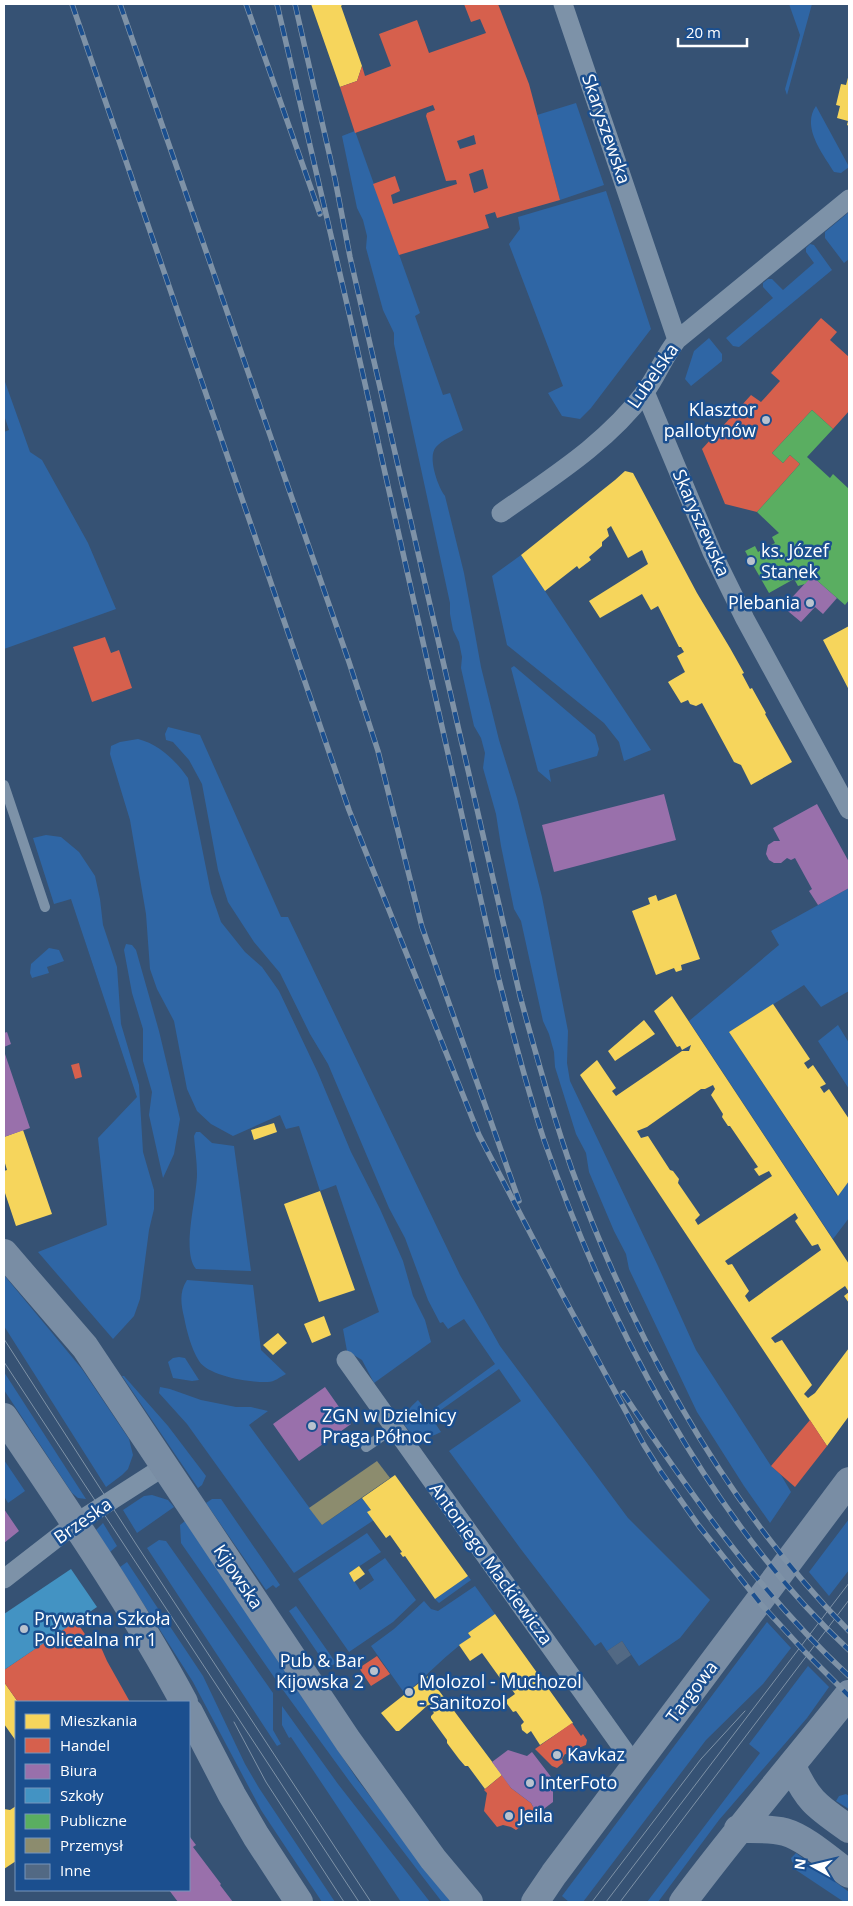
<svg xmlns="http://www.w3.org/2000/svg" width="853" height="1906" font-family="'Open Sans',sans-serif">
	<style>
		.green { fill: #2f66a5 }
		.homes { fill: #f6d55c; fill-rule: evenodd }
		.shops { fill: #d6604d; fill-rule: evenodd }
		.offices { fill: #9970ab }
		.schools { fill: #4393c3 }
		.public { fill: #5aae61 }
		.industry { fill: #8c8c6e }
		.building { fill: #526984 }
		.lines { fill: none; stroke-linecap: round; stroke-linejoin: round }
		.lane { stroke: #7d92a8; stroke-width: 10 }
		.street { stroke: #7d92a8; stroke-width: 19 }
		.secondary { stroke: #798da4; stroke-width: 28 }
		.tram { stroke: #7e92a7; stroke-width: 1 }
		.rail-casing { stroke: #7e92a7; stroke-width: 5.5 }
		.rail { stroke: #1b4f8f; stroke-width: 4; stroke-dasharray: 11; stroke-linecap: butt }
		.poi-dot { fill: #b9c2ce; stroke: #1b4f8f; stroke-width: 2 }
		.labels { text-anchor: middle; stroke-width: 5; stroke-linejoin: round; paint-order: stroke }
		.street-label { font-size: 18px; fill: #fff; stroke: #1b4f8f }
		.poi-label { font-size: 18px; fill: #fff; stroke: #1b4f8f; text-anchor: start }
	</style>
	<rect width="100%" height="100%" fill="#365274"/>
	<!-- green -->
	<path class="green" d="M789 4H812L787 95 785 89 800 35Z
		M576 103 604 185 560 200 537 115Z
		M816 106 847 163 849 167 841 173 834 172C823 154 801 127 816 106Z
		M355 131 420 313 415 316 443 395 450 393 463 430C455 435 442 440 436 447 427 457 438 487 445 496L464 573 481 667 499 740 517 798 542 897 568 1031 567 1063 570 1081 658 1266 696 1350 771 1466 781 1475 791 1492 770 1523 744 1486 697 1412 629 1269 626 1254 614 1231 589 1172 586 1153 576 1134 555 1067 554 1052 549 1034 543 1021 521 921 514 909 501 846 496 814 483 768 485 753 481 738 474 726 461 668 462 657 459 642 453 630 450 614V603L394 344V333L383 310 372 270 366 248 367 236 363 220 357 208 342 136Z
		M606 191 651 329 591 408 580 419 562 416 548 393 563 386 509 244 520 229 518 217Z
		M849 212V259L844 263 825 238V232Z
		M810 244 814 245 832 270 739 347 733 346 726 338 773 298 763 287V283L768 279H772L783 290 814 263 806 252V248Z
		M709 338 722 354V361L691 386 685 379 694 351Z
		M4 379 30 452 42 460 88 543 116 609 4 649V432L9 430 4 415Z
		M521 555 651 750 624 761 619 742 604 723 507 645 492 576Z
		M514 666 595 735 599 749 597 756 549 770 551 782 538 771 511 668Z
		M168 727 200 735 281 917H288L460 1275 500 1346 628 1518 710 1600 680 1638 639 1666 622 1641 607 1651 601 1642 595 1646 520 1548 449 1451 521 1401 499 1369 431 1417 441 1432C426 1440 416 1440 405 1426 404 1414 409 1408 418 1400L428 1413 495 1364 464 1319 448 1329 443 1322 440 1323 428 1300 405 1238 389 1208 328 1064 310 1034 280 973 254 942 228 902 218 870 202 784 189 760 173 742 166 740 165 734Z
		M138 739C159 744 176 761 188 778L211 893 221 922 245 952 262 967 279 991 318 1073 351 1152 380 1209 403 1261 413 1296 425 1320 431 1342 374 1383 362 1360 347 1351 343 1329 379 1312 336 1185 320 1191 299 1126 286 1129 280 1115 233 1136 211 1124 197 1111 187 1089 174 1021 157 989 150 969 146 914 130 820 110 754 111 746 120 742Z
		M46 835 61 837 79 852 95 876 100 899 103 925 117 967 121 1024 139 1085 143 1152 154 1190V1209L149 1230 140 1299 134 1316 113 1339 38 1252 107 1225 98 1138 137 1097 71 899 54 904 33 838Z
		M849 888V991L821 1007 804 985 729 1032 837 1196 849 1181V1218L833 1239 689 1021 779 945 771 931Z
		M126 944 132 945 136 950 159 1031 180 1119 174 1154 163 1178 149 1115 152 1092 143 1061V1029L132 993 124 950Z
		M49 948 59 950 64 961 47 967 49 973 32 978 30 973 31 964Z
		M838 1025 849 1043V1089L818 1041Z
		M196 1132H200L212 1143 234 1146 251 1271 196 1269C181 1252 197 1198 197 1174 197 1162 195 1149 194 1136Z
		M4 1275 82 1369 129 1439 133 1455 128 1469 122 1475 106 1487 4 1326Z
		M187 1280 253 1285 261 1350 286 1374C280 1377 274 1382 268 1382 251 1383 208 1376 199 1361 191 1348 187 1332 184 1317 181 1304 179 1292 187 1280Z
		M179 1357 185 1358 199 1380 192 1381 173 1378 168 1362 173 1358Z
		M4 1372 86 1499 78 1498 72 1493 4 1390Z
		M122 1376H124L168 1426 206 1476 202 1485 198 1488Z
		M160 1387 170 1389 201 1400 236 1407H251L268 1411 249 1425 322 1525 362 1498 371 1510 368 1512 374 1520 294 1573 187 1424 159 1393Z
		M4 1460 25 1491 8 1503 4 1496Z
		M152 1495 168 1500 174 1507 137 1533 123 1510 144 1496Z
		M212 1499H221L280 1585 276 1588 273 1585 266 1590 206 1503Z
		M849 1519V1570L829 1596 809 1572Z
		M185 1521 357 1779 451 1902H442L350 1782 283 1690 181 1543 180 1525Z
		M103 1523 117 1546 110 1552 96 1530Z
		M367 1533 381 1552 349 1573 360 1590 374 1580 368 1570 385 1558 416 1600 393 1622 349 1652 298 1579Z
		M159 1540 166 1541 273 1693V1730L281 1744 277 1746 147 1548Z
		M127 1562 203 1676 245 1764 259 1788 335 1902H322L261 1810 193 1682 120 1567Z
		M468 1576 471 1580 439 1603 435 1599Z
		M475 1586 495 1614 468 1633 471 1637C447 1653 427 1676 405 1694L371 1646 394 1629 424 1601 431 1609 438 1611Z
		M296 1606 336 1663 328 1668 289 1611Z
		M767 1622 791 1648 763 1684 706 1740 583 1902H569L562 1896Z
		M808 1666 829 1687 807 1718 719 1820 658 1902H647L760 1753 749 1744Z
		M282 1706 338 1784 430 1902H401L291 1737 289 1738 282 1725Z
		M846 1794 849 1796V1809L836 1801 839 1796Z
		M796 1853 849 1892V1902H844L796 1870 797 1865 792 1862 791 1858Z"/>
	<!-- homes -->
	<path class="homes" d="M311 4H343L341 6 362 66 357 81 340 87Z
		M849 74V126L847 125 848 121 837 118 840 106 836 105 841 84 846 85Z
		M625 471 633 473 697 593 730 648 744 673 742 674 750 689 752 688 766 713 765 714 792 762 751 785 741 765 734 762 702 703 696 706 690 704 688 700 681 703 668 682 685 672 677 656 684 652 681 647H679L658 606 651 610 642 594 600 618 589 601 648 564 642 550 628 558 611 526 607 529 609 536 602 542V546L589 557 591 560 579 569 577 566 545 591 521 555 615 480Z
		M849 626V690L823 640Z
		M676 894 700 959 681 965 682 970 676 972 674 968 656 975 632 911 650 904 648 898 656 895 658 901Z
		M672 996 849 1264V1303L844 1296 849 1292 845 1286 771 1338 775 1343 782 1340 812 1385 804 1394 808 1398 815 1393 849 1348V1416L827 1446 580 1075 597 1060 616 1088 612 1091 616 1096 682 1051H689L691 1045 682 1050 680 1046 677 1047 654 1011ZM713 1085 715 1089 711 1095 723 1114 722 1117 728 1126H730L758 1167 754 1169 759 1176 769 1171 772 1176 698 1225 695 1220 700 1215 678 1183 679 1179 673 1171 670 1170 648 1136 641 1138 637 1131 647 1127 701 1089H705ZM795 1213 798 1218 795 1221 812 1246 818 1244 821 1250 749 1302 745 1296 749 1291 732 1264 728 1265 725 1261Z
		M773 1004 810 1059 804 1063 808 1069 813 1065 826 1084 820 1087 824 1093 829 1089 849 1119V1181L838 1196 729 1032Z
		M644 1020 655 1034 615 1061 608 1051Z
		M274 1123 277 1132 254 1140 251 1130Z
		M23 1130 52 1214 16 1226 4 1190V1171L7 1170 4 1160V1137Z
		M320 1191 355 1290 319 1302 284 1204Z
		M324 1316 331 1335 312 1343 304 1324Z
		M278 1333 287 1343 273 1355 263 1345Z
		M395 1475 468 1576 435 1599 405 1556 403 1557 400 1553 402 1552 390 1535 386 1538 367 1512 371 1510 362 1498Z
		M359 1566 365 1574 354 1582 349 1573Z
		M495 1614 573 1723 540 1745 531 1731 527 1734 522 1730 521 1725 524 1722 516 1711 513 1712 505 1701 515 1694 503 1677 500 1678 482 1653 470 1661 459 1645 471 1637 468 1633Z
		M428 1676 502 1775 485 1789 468 1766H465L459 1759 447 1743V1740L431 1718V1716L434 1713 428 1705 399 1731H396L381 1713Z
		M4 1682 18 1702H16V1741L4 1724Z
		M16 1806V1861L4 1869V1809L10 1810Z"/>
	<!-- shops -->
	<path class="shops" d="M464 4H498L529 84 560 200 497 218 495 212 485 215 489 228 399 255 373 184 395 176 400 191 391 195 393 204 457 184 456 180 446 181 426 116 427 113 435 110 433 105 355 133 340 87 357 81 362 66 365 76 391 66 379 34 417 20 429 53 486 33 480 19 471 22ZM474 135 476 144 460 149 457 141ZM483 169 488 188 474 193 469 174Z
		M821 318 837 332 830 340 849 357 848 369 849 370V411L833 429 812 410 772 453 783 463 790 455 800 464 757 512 725 504 702 449 751 395 761 402 780 381 771 373Z
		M105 637 111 653 119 650 132 688 92 702 73 647Z
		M79 1063 82 1077 75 1079 71 1065Z
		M810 1420 827 1446 795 1487 771 1466Z
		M76 1621 89 1640 96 1636 107 1661 130 1702H18L4 1682V1670Z
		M377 1656 390 1674 371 1686 359 1668Z
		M572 1723 581 1736 583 1734 587 1740 586 1745 571 1751 570 1755 565 1754 562 1759 563 1763 557 1768 552 1766 535 1749Z
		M502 1775 511 1788 531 1803 537 1814 516 1830 511 1827 503 1825 497 1827 484 1811 487 1793 484 1790Z"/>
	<!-- offices -->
	<path class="offices" d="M812 576 837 598 823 614 815 607 801 622 783 607Z
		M664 794 676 840 554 872 542 825Z
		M817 804 849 862V888L818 905 809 891 812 889 795 858 791 860 787 858 781 863H774L769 860 766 854 768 845 774 841H780L773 828Z
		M7 1032 11 1044 4 1047V1033Z
		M4 1051 30 1128 4 1137Z
		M325 1387 351 1424 299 1461 273 1424Z
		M4 1509 19 1531 4 1543Z
		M508 1750 527 1756 532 1752 555 1782 553 1788V1802L537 1814 531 1803 511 1788 492 1762Z
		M189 1837H190L196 1845 193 1847 221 1884 220 1885 233 1902H178L169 1890H189Z"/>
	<!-- schools -->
	<path class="schools" d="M71 1569 97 1607 4 1670V1614Z"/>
	<!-- public -->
	<path class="public" d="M812 410 833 429 807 457 830 478 833 474 849 489V600L845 605 812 576 805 584 798 586 794 579 769 593 745 551 755 546 758 552 775 543 772 537 779 533 757 512 800 464 790 455 783 463 772 453Z"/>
	<!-- industry -->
	<path class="industry" d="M377 1461 390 1478 322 1525 309 1508Z"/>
	<!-- building -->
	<path class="building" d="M622 1641 631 1655 617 1665 607 1651Z"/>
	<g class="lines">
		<!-- lane -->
		<path class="lane" d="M4 785 45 907
			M366 1447 394 1428"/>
		<!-- street -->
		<path class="street" d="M563 4 677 340
			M645 392 712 552 745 619 849 810
			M501 513C552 477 607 443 645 392 657 376 664 356 677 340L849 199
			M346 1360 636 1767
			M4 1579 76 1523 165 1466"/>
		<!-- secondary -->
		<path class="secondary" d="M4 1253 85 1347 348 1741 433 1859 469 1902
			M4 1417C66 1510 131 1603 184 1702
			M189 1712 232 1795 256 1836 299 1902
			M792 1766C808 1802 818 1807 849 1829
			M738 1829C753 1829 770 1828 785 1832 806 1838 831 1861 849 1874
			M535 1902 554 1874 849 1481
			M683 1902C736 1831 794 1763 849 1694"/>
		<!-- tram -->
		<path class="tram" d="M4 1339 136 1544 371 1902
			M4 1362 359 1902
			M234 1722 266 1782 344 1902
			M592 1902 701 1759 745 1711
			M606 1902 849 1583
			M620 1902 849 1600"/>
		<defs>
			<path id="rail" d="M72 4 349 810 479 1135 562 1294 644 1445 661 1472 699 1526 760 1603 805 1652 849 1696
				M120 4 349 662 378 751 422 927 519 1201
				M246 4 320 214
				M277 4 350 317 498 976C512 1030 526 1086 544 1140 606 1319 709 1520 849 1650
				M295 4 335 179 350 257 520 996C536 1055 552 1113 572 1170 634 1339 722 1502 849 1631
				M623 1393C690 1493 760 1594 849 1676"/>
		</defs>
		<!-- rail casing -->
		<use href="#rail" class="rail-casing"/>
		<!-- rail -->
		<use href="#rail" class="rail"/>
	</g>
	<!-- markers -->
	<g class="poi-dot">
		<circle cx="766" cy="420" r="5"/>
		<circle cx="751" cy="561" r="5"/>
		<circle cx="810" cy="603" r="5"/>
		<circle cx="312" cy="1426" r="5"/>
		<circle cx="24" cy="1629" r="5"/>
		<circle cx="374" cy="1671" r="5"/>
		<circle cx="409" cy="1692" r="5"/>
		<circle cx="557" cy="1755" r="5"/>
		<circle cx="530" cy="1783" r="5"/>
		<circle cx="509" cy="1816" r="5"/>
	</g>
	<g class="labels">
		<!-- street labels -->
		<g class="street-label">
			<text transform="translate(606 129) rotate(71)" y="6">Skaryszewska</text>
			<text transform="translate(653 376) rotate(-55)" y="6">Lubelska</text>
			<text transform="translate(701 523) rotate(66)" y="6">Skaryszewska</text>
			<text transform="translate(83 1521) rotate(-35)" y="6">Brzeska</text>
			<text transform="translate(491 1564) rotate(54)" y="6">Antoniego Mackiewicza</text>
			<text transform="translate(238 1577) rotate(56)" y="6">Kijowska</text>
			<text transform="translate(692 1692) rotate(-53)" y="6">Targowa</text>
		</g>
		<!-- poi labels -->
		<g class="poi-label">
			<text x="756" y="416" text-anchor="end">Klasztor<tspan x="756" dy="21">pallotynów</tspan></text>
			<text x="761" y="557">ks. Józef<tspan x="761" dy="21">Stanek</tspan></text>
			<text x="800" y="609" text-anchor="end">Plebania</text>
			<text x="322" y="1422">ZGN w Dzielnicy<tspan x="322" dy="21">Praga Północ</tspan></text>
			<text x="34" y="1625">Prywatna Szkoła<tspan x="34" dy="21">Policealna nr 1</tspan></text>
			<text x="364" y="1667" text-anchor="end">Pub &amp; Bar<tspan x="364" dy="21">Kijowska 2</tspan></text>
			<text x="419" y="1688">Molozol - Muchozol<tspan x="419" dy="21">- Sanitozol</tspan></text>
			<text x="567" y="1761">Kavkaz</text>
			<text x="540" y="1789">InterFoto</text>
			<text x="519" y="1822">Jeila</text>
		</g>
	</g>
	<!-- border -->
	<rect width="853" height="1906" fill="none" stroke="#ffffff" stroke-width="10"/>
	<!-- legend -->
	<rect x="15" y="1701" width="175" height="190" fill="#1b4f8f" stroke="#7695bc"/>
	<rect x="25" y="1714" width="25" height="15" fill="#f6d55c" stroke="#7695bc"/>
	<text x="60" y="1726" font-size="15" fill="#ffffff">Mieszkania</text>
	<rect x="25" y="1738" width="25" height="15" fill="#d6604d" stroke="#7695bc"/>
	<text x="60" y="1751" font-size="15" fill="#ffffff">Handel</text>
	<rect x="25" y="1764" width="25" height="15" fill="#9970ab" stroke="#7695bc"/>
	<text x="60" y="1776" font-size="15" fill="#ffffff">Biura</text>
	<rect x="25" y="1788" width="25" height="15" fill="#4393c3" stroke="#7695bc"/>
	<text x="60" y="1801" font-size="15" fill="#ffffff">Szkoły</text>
	<rect x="25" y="1814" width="25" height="15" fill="#5aae61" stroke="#7695bc"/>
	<text x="60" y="1826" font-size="15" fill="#ffffff">Publiczne</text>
	<rect x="25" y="1838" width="25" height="15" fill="#8c8c6e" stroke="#7695bc"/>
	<text x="60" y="1851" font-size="15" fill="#ffffff">Przemysł</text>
	<rect x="25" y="1864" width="25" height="15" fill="#526984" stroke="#7695bc"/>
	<text x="60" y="1876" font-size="15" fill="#ffffff">Inne</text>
	<!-- north arrow -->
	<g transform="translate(813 1866) rotate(278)" stroke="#1b4f8f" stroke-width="4" paint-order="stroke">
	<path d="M0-4L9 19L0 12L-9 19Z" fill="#ffffff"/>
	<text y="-8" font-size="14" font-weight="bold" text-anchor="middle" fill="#ffffff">N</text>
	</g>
	<!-- scale -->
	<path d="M678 38v8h69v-8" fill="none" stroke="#ffffff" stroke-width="2.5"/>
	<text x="686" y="38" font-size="15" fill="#ffffff" stroke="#1b4f8f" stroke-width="4" paint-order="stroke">20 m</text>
</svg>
